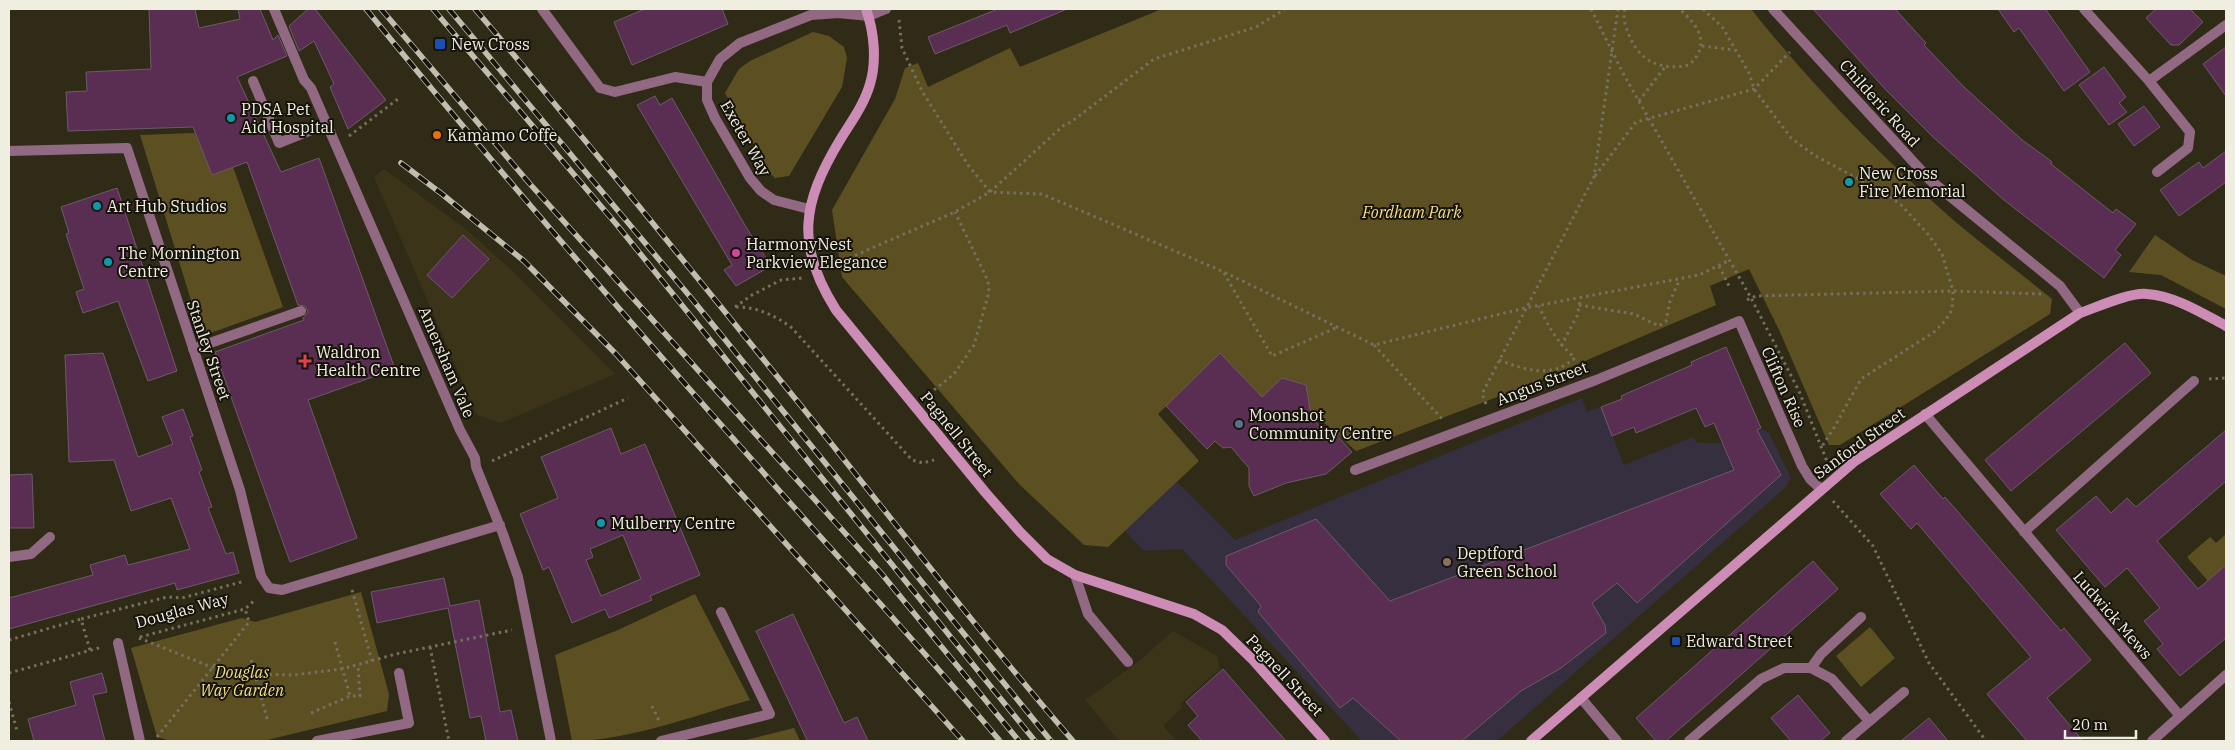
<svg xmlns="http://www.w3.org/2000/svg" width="2235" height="750" font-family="'IBM Plex Serif',serif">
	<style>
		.built { fill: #3b3419 }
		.education { fill: #352f3f }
		.green { fill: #5c5022 }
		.building { fill: #592e52; stroke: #6d5a69; fill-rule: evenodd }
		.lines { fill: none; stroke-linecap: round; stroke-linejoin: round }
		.path { stroke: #757160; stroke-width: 3; stroke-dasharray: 2.5 4; stroke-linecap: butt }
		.lane { stroke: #926983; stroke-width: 10 }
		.street { stroke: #926983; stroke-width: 10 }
		.secondary { stroke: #cd8cb6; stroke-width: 10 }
		.rail-casing { stroke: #c1beb0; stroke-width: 5.5 }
		.rail { stroke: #16130b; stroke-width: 4; stroke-dasharray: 11; stroke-linecap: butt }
		.transit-dot { fill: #1a4fb4; stroke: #16130b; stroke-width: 2 }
		.culture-dot { fill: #0f9aa8; stroke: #16130b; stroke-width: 2 }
		.food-dot { fill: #e8710a; stroke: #16130b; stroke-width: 2 }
		.hotel-dot { fill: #d1479c; stroke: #16130b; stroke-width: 2 }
		.health-dot { fill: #e0444e; stroke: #16130b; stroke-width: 2 }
		.service-dot { fill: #5c6f8a; stroke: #16130b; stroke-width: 2 }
		.education-dot { fill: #8d6e63; stroke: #16130b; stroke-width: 2 }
		.labels { text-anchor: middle; stroke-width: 4; stroke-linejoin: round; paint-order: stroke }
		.poi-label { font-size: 16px; fill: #f0ede1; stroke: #16130b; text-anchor: start }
		.street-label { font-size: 16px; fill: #f0ede1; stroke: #16130b }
		.park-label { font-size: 16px; font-style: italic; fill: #f4dd85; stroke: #16130b }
	</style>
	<rect width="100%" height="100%" fill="#302b17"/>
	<!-- built -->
	<path class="built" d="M384 169 463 227 514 272 615 374 501 423 477 415 374 177Z
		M1173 631 1217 656 1220 669 1181 703 1183 707 1163 726 1174 738 1171 741H1119L1085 700 1138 662Z"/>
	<!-- education -->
	<path class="education" d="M1582 398 1587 412 1601 407 1624 465 1693 437 1697 443H1721L1737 440 1762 429 1769 433 1791 478 1786 487 1497 741H1362L1182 549 1144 551 1125 531 1177 482 1235 540Z"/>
	<!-- green -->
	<path class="green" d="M1162 9H1751C1811 84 1879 155 1951 218 1984 246 2019 272 2052 299L2050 314 1840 445H1829L1780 332 1749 269 1710 286 1716 305 1531 384 1356 451 1309 409 1306 385 1282 378 1262 397 1220 353 1158 414 1199 461 1108 547 1084 545 1020 485 842 277 832 210 895 99 905 68 918 63 928 87 1010 48 1020 67Z
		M813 32 829 36 844 47 847 58 842 87 789 176 775 178 769 172 725 93 739 69 750 61Z
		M195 133 212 175 233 167 283 307 202 336 140 135Z
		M2155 235 2192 260 2226 276V309L2161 275 2129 272Z
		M2226 534V565L2208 581 2187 557 2210 537 2216 543Z
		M361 592 389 694 387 711 263 741H171L157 737 131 648 242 618 255 622Z
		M695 594 750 700C696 715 627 741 572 741L555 655 618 630Z
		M1870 627 1895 658 1861 687 1836 656Z
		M794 728 800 741H742Z"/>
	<!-- building -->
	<path class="building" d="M149 9H195L199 28 240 19 238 9H260L273 40 278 35 287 56 237 77 281 172 319 158 395 369 308 400 357 538 290 562 215 352 304 320 303 318 308 312 305 306 298 305 247 162 212 175 193 127 68 131 66 92 87 91 86 72 151 69Z
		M308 9H315L386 100 348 129 330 87 334 84 314 41 299 51 289 26Z
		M645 9H722L728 24 632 65 614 22Z
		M998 9H1067L1010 33 1007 25 935 54 928 37Z
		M1813 9H1895L1926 43 1924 45 1964 87 2022 140 2043 155 2052 162 2051 164 2113 213 2116 209 2136 224 2115 250 2121 255 2104 278 2004 200 1934 138 1885 89Z
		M1998 9H2048L2046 10 2090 72 2064 91 2019 28 2014 32Z
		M2156 9H2190L2203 22 2179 45H2171L2146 18Z
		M2226 47V96L2203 64Z
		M2104 67 2126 97 2119 103 2127 112 2109 125 2079 85Z
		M655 96 660 105 672 98 746 227 771 266 736 286 724 270 732 265 637 105Z
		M2144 106 2160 127 2134 146 2118 124Z
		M2226 151V182L2179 216 2160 190 2199 162 2203 168Z
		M117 188 177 371 148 381 118 301 83 313 76 292 84 289 66 234 69 233 61 207Z
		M463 235 489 259 452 298 427 275Z
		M2125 343 2151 373 2011 491 1985 460Z
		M1726 347 1761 428 1757 430 1781 475 1637 603 1617 583 1592 603 1605 625 1606 633 1561 668 1521 691 1462 741H1401L1353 698 1340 708 1258 612 1261 606 1226 565V556L1316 519 1390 601 1734 470 1714 423 1705 427 1696 408 1636 433 1634 427 1612 436 1601 407 1622 399 1621 396 1692 365 1691 362Z
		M103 353 138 457 173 444 162 417 183 409 193 436 190 437 202 470 199 472 212 507 208 508 226 554 233 552 239 573 177 590 175 583 9 629V598L93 575 90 565 125 555 128 565 190 549 171 498 131 511 114 460 69 462 65 355Z
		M1220 353 1262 397 1282 378 1306 385 1311 416 1321 428 1331 429 1352 452 1326 474 1286 483 1254 496 1249 486V468L1231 447 1223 448 1215 441 1207 449 1166 406Z
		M611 428 621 454 645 444 700 575 650 596 652 600 609 618 605 609 572 623 549 567 543 570 520 514 558 498 541 457ZM623 535 641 579 601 596 586 560 593 557 590 549Z
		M2226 430V481L2157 541 2198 589 2226 565V638L2180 676 2157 649 2163 644 2144 621 2160 608 2127 568 2105 587 2056 530 2096 496 2111 513 2127 498 2136 507Z
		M1914 465 1943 499 1945 497 2061 631 2064 628 2091 660 2047 698 2083 741H2027L1987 694 2031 657 1917 523 1911 529 1880 494Z
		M32 474 34 528H9V475Z
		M1813 561 1838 589 1666 741H1656L1636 718Z
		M444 578 450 606 479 600 500 712 511 710 518 741H486L481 716 470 718 448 608 377 623 371 592Z
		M793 614 844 723 857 717 868 741H804L807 740 756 631Z
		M1223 669 1270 723 1286 741H1202L1188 725 1198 716 1186 702Z
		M102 673 107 692 93 695 105 741H34L28 719 76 705 70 682Z
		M1798 695 1830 733 1820 741H1791L1771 718Z
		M1929 718 1948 741H1901Z"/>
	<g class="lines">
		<!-- path -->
		<path class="path" d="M1591 9 1624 75 1751 298 1799 391 1828 464
			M1625 9C1622 18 1626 27 1629 35 1640 62 1661 71 1689 65 1711 45 1699 25 1679 9
			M1703 9 1723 28 1749 73 1754 89 1791 138 1814 155 1888 195 1901 205 1928 234 1942 254 1953 291 1952 310 1945 321 1934 332 1861 379 1835 426 1821 448
			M899 20 902 48 922 91 968 165 990 192 1042 194 1224 272 1374 345 1525 308 1699 275 1730 260
			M1702 46 1735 50
			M1639 101 1665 67
			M349 136 398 99
			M1595 176 1636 122 1754 89 1790 52
			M1719 266 1730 288
			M832 267 835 264 955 212 990 192 1064 125 1071 122 1154 59 1256 27 1285 9
			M1224 273 1272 356 1338 327
			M1747 300 1756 296 1953 291 2043 294
			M1579 305 1634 314 1659 326 1666 321 1670 301 1680 279
			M735 307 752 295 781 280 803 278
			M736 307C757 307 774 315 791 327L912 460 923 463 934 460
			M1374 345 1443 420
			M1561 346 1577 316 1581 297
			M1499 360C1526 370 1551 379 1575 358 1558 343 1548 327 1539 306
			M2209 379 2226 378
			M929 394 954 374 974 345 989 292 988 281 955 212
			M1486 404 1482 394 1594 177 1618 9
			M492 461 628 398
			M1833 501 1873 546 1929 663 1986 741
			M352 590 372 661
			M140 637 245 609 256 599
			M139 638 214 668 255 674 293 675 342 669 396 654 512 630
			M9 640 81 619
			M335 642 350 696
			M430 647 449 741
			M90 650 81 619 167 597 182 598 245 581
			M251 660 268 722
			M9 673 102 647
			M9 702 17 731
			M652 706 660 723
			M311 713 350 696H360L358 665
			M157 737 249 622 245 609"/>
		<!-- lane -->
		<path class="lane" d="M542 9 600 88 615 92 675 77 707 82
			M253 81 279 143 326 124
			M193 349 301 311
			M9 557 31 554 50 537
			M1075 575 1088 614 1128 662
			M118 643 140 741"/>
		<!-- street -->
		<path class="street" d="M274 9 304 80 311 88 460 430 475 458 476 467 503 534 518 577 551 741
			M1773 9 1930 180 2060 286 2080 313
			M2084 9 2149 81
			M9 151 127 148 240 490 261 576 269 588 282 590 500 525
			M2157 172 2188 148 2190 132 2149 81 2226 25
			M809 209 774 200 761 191 750 178 715 118 707 100V82L720 59 740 43 811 15 838 13 869 16 886 9
			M1925 414 2180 716
			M1355 470 1596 380 1739 321 1802 466 1810 479 1821 489
			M2024 532 2194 381
			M1811 668 1821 654 1861 617
			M1581 698 1617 741
			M317 741 409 723 399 673
			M661 741 770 714 721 612
			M1689 741 1761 679 1784 668H1811L1832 679 1869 721
			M1846 741 1904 692
			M2152 741 2226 675"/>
		<!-- secondary -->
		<path class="secondary" d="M866 9C874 31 877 61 870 84 864 105 851 122 840 140 802 203 795 245 836 310L985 492 1020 532 1047 559 1075 575 1194 614 1222 630 1253 660 1325 741
			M1531 741 1855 461 2080 313C2097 307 2131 292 2147 294 2175 296 2202 313 2226 326"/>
		<defs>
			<path id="rail" d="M366 9C494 166 627 319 762 471 841 561 923 649 1000 741
				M381 9 530 184 881 573 1019 741
				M433 9 617 225 1035 741
				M449 9 692 299 1051 741
				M475 9C585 138 691 270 798 402 889 515 978 631 1073 741
				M401 163 442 194 524 261 616 354 963 741"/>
		</defs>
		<!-- rail casing -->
		<use href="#rail" class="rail-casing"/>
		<!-- rail -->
		<use href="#rail" class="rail"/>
	</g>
	<!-- markers -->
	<g class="transit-dot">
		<rect x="434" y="38" width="12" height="12" rx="2.5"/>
		<rect x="1671" y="636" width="10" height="10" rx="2.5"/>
	</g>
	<g class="culture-dot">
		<circle cx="231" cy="118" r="5"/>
		<circle cx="1849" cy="182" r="5"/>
		<circle cx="97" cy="206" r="5"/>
		<circle cx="108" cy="262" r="5"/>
		<circle cx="601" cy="523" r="5"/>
	</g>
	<circle class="food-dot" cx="437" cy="135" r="5"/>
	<circle class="hotel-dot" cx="736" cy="253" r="5"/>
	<path class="health-dot" d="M302.5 353.5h5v5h5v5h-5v5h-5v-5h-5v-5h5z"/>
	<circle class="service-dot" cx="1239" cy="424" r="5"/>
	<circle class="education-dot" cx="1447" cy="562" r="5"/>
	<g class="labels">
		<!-- poi labels -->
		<g class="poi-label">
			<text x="451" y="50">New Cross</text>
			<text x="241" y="115">PDSA Pet<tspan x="241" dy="18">Aid Hospital</tspan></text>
			<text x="447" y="141">Kamamo Coffe</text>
			<text x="1859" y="179">New Cross<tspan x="1859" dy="18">Fire Memorial</tspan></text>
			<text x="107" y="212">Art Hub Studios</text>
			<text x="746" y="250">HarmonyNest<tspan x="746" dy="18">Parkview Elegance</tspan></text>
			<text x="118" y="259">The Mornington<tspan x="118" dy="18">Centre</tspan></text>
			<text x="316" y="358">Waldron<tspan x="316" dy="18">Health Centre</tspan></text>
			<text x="1249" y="421">Moonshot<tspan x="1249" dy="18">Community Centre</tspan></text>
			<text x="611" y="529">Mulberry Centre</text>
			<text x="1457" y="559">Deptford<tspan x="1457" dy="18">Green School</tspan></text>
			<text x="1686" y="647">Edward Street</text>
		</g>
		<!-- street labels -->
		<g class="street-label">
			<text transform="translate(1880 103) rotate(48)" y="6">Childeric Road</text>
			<text transform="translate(746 138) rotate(60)" y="6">Exeter Way</text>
			<text transform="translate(209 350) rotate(71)" y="6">Stanley Street</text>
			<text transform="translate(447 362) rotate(67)" y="6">Amersham Vale</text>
			<text transform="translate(1542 383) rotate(-21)" y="6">Angus Street</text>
			<text transform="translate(1784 387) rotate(66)" y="6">Clifton Rise</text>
			<text transform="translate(957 434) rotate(51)" y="6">Pagnell Street</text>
			<text transform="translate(1859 443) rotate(-36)" y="6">Sanford Street</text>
			<text transform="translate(182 610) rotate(-15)" y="6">Douglas Way</text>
			<text transform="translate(2113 615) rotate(49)" y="6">Ludwick Mews</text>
			<text transform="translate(1285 675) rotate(47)" y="6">Pagnell Street</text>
		</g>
		<!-- park labels -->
		<g class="park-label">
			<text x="1412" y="218">Fordham Park</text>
			<text x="242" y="678">Douglas<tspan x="242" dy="18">Way Garden</tspan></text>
		</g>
	</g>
	<!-- border -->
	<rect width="2235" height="750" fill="none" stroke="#f0ede1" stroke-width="20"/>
	<!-- scale -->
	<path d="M2065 730v8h71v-8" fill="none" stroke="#f0ede1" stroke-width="2.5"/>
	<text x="2072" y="730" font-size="15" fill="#f0ede1" stroke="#16130b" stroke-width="4" paint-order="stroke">20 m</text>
</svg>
